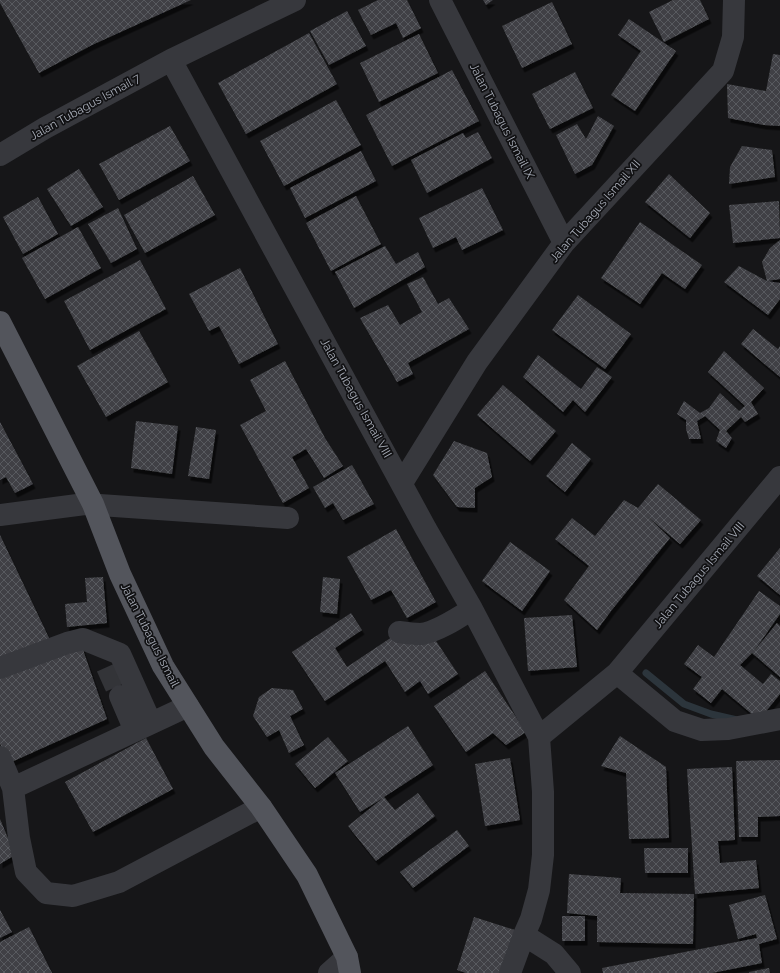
<svg xmlns="http://www.w3.org/2000/svg" width="780" height="973" font-family="Raleway,sans-serif">
	<style>
		.lines { fill: none; stroke-linecap: round; stroke-linejoin: round }
		.stream { stroke: #2c353c; stroke-width: 7 }
		.building { fill: url(#building-cross-hatch); filter: url(#shadow) }
		.minor-tunnel { stroke: #333438; stroke-width: 22; stroke-dasharray: 22 11; stroke-linecap: butt }
		.minor { stroke: #37383d; stroke-width: 22 }
		.major { stroke: #53555c; stroke-width: 22 }
		.labels { text-anchor: middle; stroke-width: 3.5; stroke-linejoin: round; paint-order: stroke }
		.street-label { font-size: 12px; fill: #a8adb8; stroke: #111113 }
	</style>
	<defs>
		<pattern id="building-cross-hatch" width="8" height="8" patternUnits="userSpaceOnUse"><rect width="8" height="8" fill="#404145"/><path d="M0 0l8 8M0 8l8-8" fill="none" stroke="#595a5e"/></pattern>
		<filter id="shadow"><feDropShadow dx="2.5" dy="4.5" stdDeviation="0" flood-color="#0009"/></filter>
	</defs>
	<rect width="100%" height="100%" fill="#161618"/>
	<g class="lines">
		<!-- stream -->
		<path class="stream" d="M646 673 684 704 711 714 737 720"/>
	</g>
	<!-- building -->
	<path class="building" d="M0 0H191L92 45 39 73 0 3Z
		M378 0H407L421 28 403 38 396 23 371 35 358 10Z
		M483 0H493L486 5Z
		M673 0H700L709 19 664 42 649 12Z
		M552 2 572 44 522 68 502 26Z
		M347 11 366 46 329 65 310 31Z
		M629 19 676 51 635 111 611 95 641 51 618 35Z
		M309 33 337 84 246 134 218 83Z
		M419 34 438 73 379 102 360 63Z
		M773 54 780 55V126L764 125 728 118 727 84 766 91Z
		M452 70 479 121 392 166 366 115Z
		M575 72 593 108 550 129 532 94Z
		M336 100 361 145 284 186 260 141Z
		M598 116 614 126 592 165 575 174 556 135 577 124 586 139Z
		M170 126 190 161 119 200 99 164Z
		M478 132 492 158 427 193 411 160 463 133 466 138Z
		M742 146 772 150 775 177 729 184 730 167Z
		M361 151 376 181 305 218 290 188Z
		M79 169 103 207 71 226 47 189Z
		M669 174 710 213 690 238 645 202Z
		M193 176 215 215 145 253 124 215Z
		M482 188 503 230 462 250 456 237 433 248 419 218Z
		M356 196 381 244 331 271 306 223Z
		M38 197 58 234 23 254 3 217Z
		M779 201 780 238 733 243 729 205Z
		M118 208 137 249 111 263 88 224Z
		M640 222 702 265 685 289 662 273 640 304 601 278Z
		M78 227 101 268 45 299 22 258Z
		M780 240V279L767 281 762 262 770 248Z
		M385 246 396 264 418 252 425 267 354 308 335 272Z
		M140 260 166 309 90 350 64 301Z
		M739 266 767 281 780 283V299L768 315 724 282Z
		M240 268 278 344 239 364 219 326 209 331 189 294Z
		M423 277 438 304 449 298 469 329 408 363 413 374 397 382 360 318 388 305 400 325 422 312 407 284Z
		M578 295 631 334 605 369 552 330Z
		M753 329 778 349 780 346V377L741 344Z
		M139 331 168 382 106 417 77 366Z
		M724 351 764 388 751 402 758 414 745 422 741 417 726 431 732 438 726 448 716 441 720 430 705 416 697 421 701 439H689L686 429V420L677 414 684 401 700 413 709 408 720 393 739 411 745 406 708 372Z
		M538 355 581 389 597 367 612 377 585 412 573 400 563 412 523 377Z
		M285 361 325 438 343 466 324 478 306 449 292 457 309 488 283 503 240 425 266 411 250 380Z
		M503 385 556 431 530 461 477 415Z
		M136 421 178 426 172 474 131 468Z
		M0 422 33 484 15 493 6 477 0 480Z
		M196 427 216 430 209 479 188 476Z
		M454 441 487 453 492 477 475 488V508L457 507 433 475Z
		M572 443 591 459 565 492 546 476Z
		M352 465 374 504 343 520 333 503 325 508 313 487Z
		M658 484 701 520 680 544 647 516 670 538 611 611 597 630 564 600 589 566 555 539 572 518 595 536 624 500 638 508Z
		M396 529 436 602 407 618 391 590 371 600 347 557Z
		M0 535 50 640 0 657Z
		M510 542 550 571 522 611 482 581Z
		M780 548V595L757 576Z
		M103 577 107 623 67 627 65 604 87 602 85 578Z
		M323 577 340 579 337 614 320 612Z
		M759 591 780 606V614L754 651 777 623 780 626V677L752 653 740 665 763 684 771 674 780 681V694L759 720 722 689 711 703 693 689 702 677 684 664 698 645 714 657Z
		M351 613 362 630 335 648 347 667 398 633 430 632 458 674 428 694 420 681 405 692 385 661 325 701 292 652Z
		M572 615 577 667 528 671 524 618Z
		M81 644 107 719 7 764 0 743V676Z
		M485 671 526 732 506 745 493 733 466 752 434 706Z
		M272 688 293 690 303 709 290 716 304 745 289 753 279 730 267 737 253 716 259 697Z
		M408 726 433 765 384 797 395 810 418 793 435 816 376 861 348 826 383 798 360 812 335 773Z
		M620 736 666 767 669 838 629 839 626 773 601 766Z
		M328 737 348 761 315 788 295 764Z
		M146 738 173 789 93 832 65 782Z
		M510 758 520 820 485 826 475 764Z
		M780 760V816L758 817V837H739L736 761Z
		M732 767 735 840 718 841 720 863 756 860 759 888 695 894 687 769Z
		M0 819 15 855 0 864Z
		M457 830 469 846 413 888 400 872Z
		M644 848H688V873H645Z
		M569 874 621 878 620 893 694 894 693 944 597 942V916L567 913Z
		M765 895 777 939 759 944 762 963 712 973H603L602 968 757 938 756 934 738 939 729 905Z
		M0 910 12 932 0 938Z
		M562 916H585V941H562Z
		M474 917 515 930 501 973H466L457 970Z
		M29 927 52 973H0V942Z
		M769 968 770 973H749V972Z"/>
	<g class="lines">
		<!-- minor-tunnel -->
		<path class="minor-tunnel" d="M107 667 120 696"/>
		<!-- minor -->
		<path class="minor" d="M440 0 564 243
			M171 60 426 529 472 609 539 737 543 792V855L539 890 531 919 524 935 510 973
			M0 155 45 128 171 60 295 0
			M402 483 477 362 564 243 723 71 733 37 734 0
			M0 515 85 504 288 518
			M399 632C406 633 413 634 421 634 437 632 458 618 472 609
			M0 668 67 643 83 639 120 654 151 723
			M617 673 675 721 702 730 728 729 780 719
			M120 696 135 731
			M539 737 617 673 780 477
			M0 757 13 788 19 838 26 872 46 893 73 896 119 882 261 807
			M13 788 188 706
			M524 935 554 954 570 973
			M329 973 347 957"/>
		<!-- major -->
		<path class="major" d="M0 322 93 504 120 574 163 666 214 747 261 807 307 875 347 957 350 973"/>
	</g>
	<g class="labels">
		<!-- street labels -->
		<g class="street-label">
			<text transform="translate(85 107) rotate(-29)" y="4">Jalan Tubagus Ismail 7</text>
			<text transform="translate(502 121) rotate(63)" y="4">Jalan Tubagus Ismail IX</text>
			<text transform="translate(595 211) rotate(-49)" y="4">Jalan Tubagus Ismail XII</text>
			<text transform="translate(356 398) rotate(61)" y="4">Jalan Tubagus Ismail VIII</text>
			<text transform="translate(699 575) rotate(-50)" y="4">Jalan Tubagus Ismail VIII</text>
			<text transform="translate(150 635) rotate(63)" y="4">Jalan Tubagus Ismail</text>
		</g>
	</g>
</svg>
